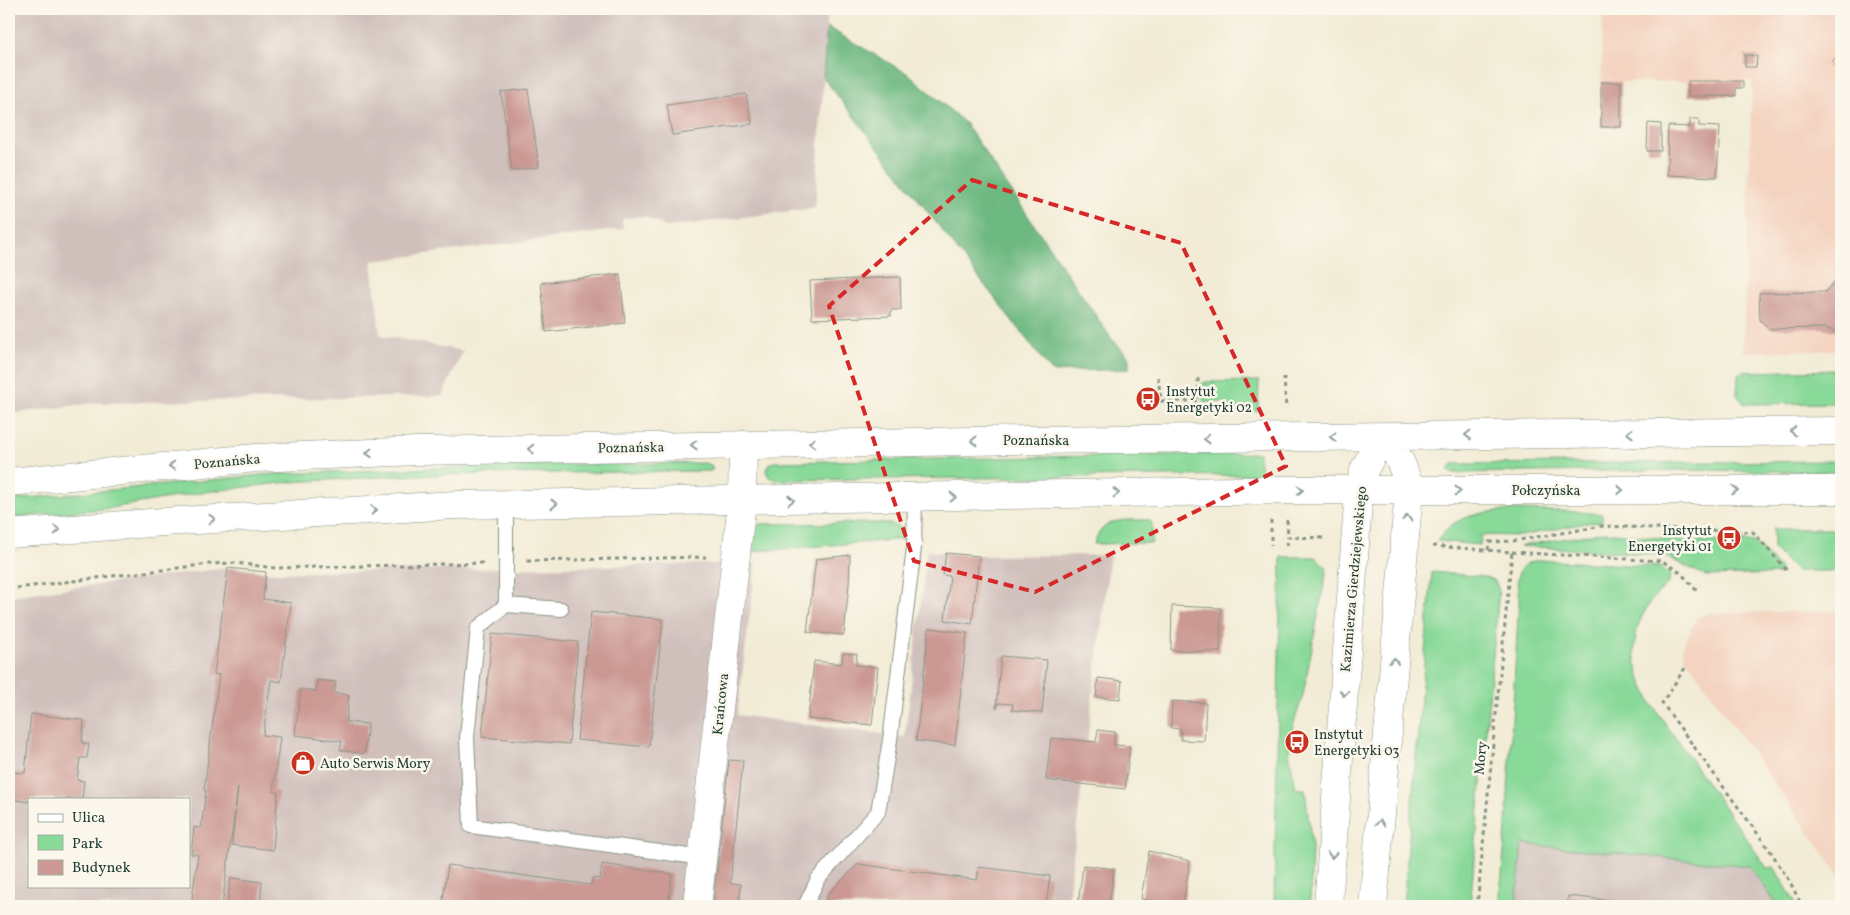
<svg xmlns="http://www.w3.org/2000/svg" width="1850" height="915" font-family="Vollkorn,serif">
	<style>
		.built { fill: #f4d3c0 }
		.industrial { fill: #d0c0bc; fill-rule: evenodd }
		.green { fill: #89d999; stroke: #548b66 }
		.forest { fill: #6eb981; stroke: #467b5a }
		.building { fill: #cb9893 }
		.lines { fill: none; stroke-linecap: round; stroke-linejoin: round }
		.lane-casing { stroke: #889485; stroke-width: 16 }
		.street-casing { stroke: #889485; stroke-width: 29 }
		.secondary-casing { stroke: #889485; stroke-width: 29 }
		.path { stroke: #889485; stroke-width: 3; stroke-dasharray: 4 4; stroke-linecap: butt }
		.lane { stroke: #fff; stroke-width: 14 }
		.street { stroke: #fff; stroke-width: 28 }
		.secondary { stroke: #fff; stroke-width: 28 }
		.oneway { stroke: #8f9e9a }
		.marked { fill: none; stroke: #d62828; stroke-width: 4; stroke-dasharray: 10 6; stroke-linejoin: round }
		.labels { text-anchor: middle; stroke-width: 5; stroke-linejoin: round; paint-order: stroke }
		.poi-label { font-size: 14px; fill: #1f3d34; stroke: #fbf7ec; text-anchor: start }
		.street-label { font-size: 14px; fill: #1f3d34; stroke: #fbf7ec }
	</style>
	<rect width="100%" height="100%" fill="#fbf7ec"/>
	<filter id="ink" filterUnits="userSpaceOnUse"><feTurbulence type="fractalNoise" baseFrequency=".02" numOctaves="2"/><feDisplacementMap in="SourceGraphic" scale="10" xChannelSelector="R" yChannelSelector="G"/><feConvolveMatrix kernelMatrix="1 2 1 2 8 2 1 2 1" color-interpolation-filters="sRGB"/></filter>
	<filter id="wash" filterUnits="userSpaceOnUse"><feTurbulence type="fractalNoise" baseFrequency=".0096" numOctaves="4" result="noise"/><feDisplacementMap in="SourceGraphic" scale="20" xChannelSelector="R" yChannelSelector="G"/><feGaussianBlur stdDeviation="1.12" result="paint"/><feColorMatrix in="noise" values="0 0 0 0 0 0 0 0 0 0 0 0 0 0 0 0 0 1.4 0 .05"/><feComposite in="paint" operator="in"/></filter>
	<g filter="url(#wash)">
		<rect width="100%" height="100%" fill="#f2ecd6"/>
		<!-- built -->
		<path class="built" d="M1603 9H1841V350L1743 352 1752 81 1601 82Z
			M1841 611V878L1685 657 1683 647 1696 619 1708 613Z"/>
		<!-- industrial -->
		<path class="industrial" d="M9 9H828L815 208 666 227 644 216 622 219 623 229 372 261 380 335 463 351 442 396 94 403 9 414Z
			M927 551 981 556 1110 555 1067 906H9V596L234 567 274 573 756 563 737 715 905 737ZM29 799H189V886H29Z
			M1522 844 1750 866 1778 906H1516Z"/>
		<!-- green -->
		<path class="green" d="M1841 370V403L1744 404 1737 395 1738 374 1743 372Z
			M1259 381 1258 411 1226 409 1225 402H1205L1202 399V384L1205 382Z
			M1259 453 1261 475 777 480 769 477 766 472 770 463 775 462Z
			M1841 461V472L1679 470 1451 473 1448 469 1453 464Z
			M705 463 711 465 713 468 711 471 419 475 290 482 204 492 111 508 9 518V500L272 474 522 465Z
			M1567 511 1602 514V522L1586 523 1521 536 1481 535 1480 545 1437 541C1460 501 1526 512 1567 511Z
			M1149 520 1152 523V543L1094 544C1102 516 1127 520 1149 520Z
			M887 523 900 527 906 539 745 552 751 530 760 524Z
			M1773 529H1841V571H1796L1773 548Z
			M1604 532 1686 541 1754 542 1780 569 1781 574 1706 576 1667 557 1652 554 1520 546Z
			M1281 557H1316L1327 568 1303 695 1291 732 1289 753 1296 789H1305L1312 847 1310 906H1274Z
			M1540 560 1659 567 1670 574 1669 583C1643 603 1627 638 1638 671 1641 682 1647 692 1651 703L1767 868 1774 867 1797 906H1778L1750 866 1522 844 1516 906H1499L1505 842 1519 599C1516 579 1514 563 1540 560Z
			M1432 572 1486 577 1495 581 1499 590 1470 906H1403Z"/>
		<!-- forest -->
		<path class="forest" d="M827 27 910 75 965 123 1111 338 1129 357V369L1052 372 823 77Z"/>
		<g id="blocks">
			<!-- building -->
			<path class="building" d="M1841 51V73L1832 62Z
				M1745 55 1757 56 1756 67H1745Z
				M1688 81H1743V88H1736V96H1688Z
				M1601 82H1621V127H1601Z
				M528 89 539 167 512 171 501 92Z
				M746 94 752 124 672 135 667 105Z
				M1690 119H1699V126L1720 127 1717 177 1667 175 1668 126 1690 127Z
				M1648 123 1661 124V151H1647Z
				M620 274 625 323 546 332 541 283Z
				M1841 275V333L1824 328 1770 329 1760 320 1759 293 1825 292Z
				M900 277 901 310H891V316L812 319 810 281Z
				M946 553 979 556 972 624 945 620 950 576 943 575Z
				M850 555 849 584 844 635 807 632 816 559Z
				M228 568 266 572 263 599 291 603 281 682 271 680 263 735 280 737 273 791 278 792 273 850 232 845 238 787 222 906H191L198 854H191L194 827 201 828 206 791 204 790 219 675 214 674Z
				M1172 606 1221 608 1220 652 1171 650Z
				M591 612 663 619 649 747 577 740Z
				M929 628 967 633 955 745 916 741Z
				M492 634 578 642 569 744 482 737Z
				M843 653 857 654 856 665 878 667 872 725 808 719 814 661 842 664Z
				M1001 656 1047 660 1042 713 1012 710 1013 704 998 703 997 709 996 708Z
				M1098 678 1122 681 1120 699 1096 697Z
				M317 680 336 682 334 693 349 695 346 722 368 724 364 754 340 750 342 741 295 735 301 689 316 691Z
				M1172 701 1206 703 1204 741 1181 740V729L1171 728Z
				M31 714 84 720 82 743 89 744 87 758H80L77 780 84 781 82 799H29V802L9 799V772L25 773Z
				M1098 730 1115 732 1114 745 1130 746 1125 789 1046 780 1051 738 1096 742Z
				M729 760 743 761 730 883 741 884 739 906H713Z
				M1149 851 1190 861 1183 906 1141 899Z
				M602 864 672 874 668 906H442L448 865 591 885 592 878 600 879Z
				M858 864 977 880 979 867 1050 876 1046 906H825L826 896Z
				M1083 865 1114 869 1109 906H1078Z
				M231 878 262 882 260 906H227Z
				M1568 896 1652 905V906H1567Z"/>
		</g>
	</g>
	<g filter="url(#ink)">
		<use href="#blocks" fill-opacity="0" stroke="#889485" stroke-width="1"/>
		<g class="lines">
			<defs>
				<path id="lane" d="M506 505V605L561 609
					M506 605 478 628 467 737 471 826 703 858
					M805 906 818 879 878 812 890 740 914 548 915 497"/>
				<path id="street" d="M697 906 742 501 743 445"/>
				<path id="secondary" d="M9 482 256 458 418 451 1030 440 1841 431
					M9 534 163 522 455 505 1287 490H1841
					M1328 906 1359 491 1364 470 1382 436
					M1373 906 1409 491C1405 468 1398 453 1382 436"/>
			</defs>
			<!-- lane casing -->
			<use href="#lane" class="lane-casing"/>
			<!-- street casing -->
			<use href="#street" class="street-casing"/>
			<!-- secondary casing -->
			<use href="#secondary" class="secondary-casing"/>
			<!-- path -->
			<path class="path" d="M1158 377 1161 401H1198V376
				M1284 377 1286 409
				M1271 520V545
				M1287 520 1288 537 1327 538
				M1287 546 1288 537
				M1433 546 1512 552 1477 906
				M1488 550 1489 542 1513 541 1603 526 1753 532 1788 572
				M1512 552 1662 561 1681 573 1697 591
				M527 561 706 557
				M9 589 209 564 235 563 276 568 484 563
				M1685 668 1662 703 1771 852 1791 884 1802 906"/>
			<!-- lane -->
			<use href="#lane" class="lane"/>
			<!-- street -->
			<use href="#street" class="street"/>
			<!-- secondary -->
			<use href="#secondary" class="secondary"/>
		</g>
		<!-- one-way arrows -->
		<defs><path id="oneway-chevron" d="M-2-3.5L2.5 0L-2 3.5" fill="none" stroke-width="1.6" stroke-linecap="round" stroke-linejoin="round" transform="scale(1.25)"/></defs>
		<g class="oneway">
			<use href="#oneway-chevron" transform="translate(1793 431) rotate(179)"/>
			<use href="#oneway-chevron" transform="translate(1630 433) rotate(179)"/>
			<use href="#oneway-chevron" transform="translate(1468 435) rotate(179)"/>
			<use href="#oneway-chevron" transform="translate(1333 437) rotate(179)"/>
			<use href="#oneway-chevron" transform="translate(1207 439) rotate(179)"/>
			<use href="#oneway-chevron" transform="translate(974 441) rotate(179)"/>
			<use href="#oneway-chevron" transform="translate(812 443) rotate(179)"/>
			<use href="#oneway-chevron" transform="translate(694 445) rotate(179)"/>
			<use href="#oneway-chevron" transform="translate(531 449) rotate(179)"/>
			<use href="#oneway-chevron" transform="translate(369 453) rotate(177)"/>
			<use href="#oneway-chevron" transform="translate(172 466) rotate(175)"/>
			<use href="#oneway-chevron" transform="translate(1300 490) rotate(1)"/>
			<use href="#oneway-chevron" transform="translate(1620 490)"/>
			<use href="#oneway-chevron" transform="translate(1735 490) rotate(1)"/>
			<use href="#oneway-chevron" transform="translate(1458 491)"/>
			<use href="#oneway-chevron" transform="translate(1116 493) rotate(-1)"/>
			<use href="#oneway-chevron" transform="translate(953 497) rotate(-1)"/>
			<use href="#oneway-chevron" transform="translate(791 500) rotate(-1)"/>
			<use href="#oneway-chevron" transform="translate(554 504) rotate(-1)"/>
			<use href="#oneway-chevron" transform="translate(374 510) rotate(-3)"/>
			<use href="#oneway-chevron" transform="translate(1407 518) rotate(-85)"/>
			<use href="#oneway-chevron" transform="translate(212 519) rotate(-3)"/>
			<use href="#oneway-chevron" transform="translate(57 530) rotate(-4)"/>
			<use href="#oneway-chevron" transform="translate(1394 661) rotate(-85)"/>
			<use href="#oneway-chevron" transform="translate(1344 693) rotate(94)"/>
			<use href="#oneway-chevron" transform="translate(1380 823) rotate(-85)"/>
			<use href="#oneway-chevron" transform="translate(1332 855) rotate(94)"/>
		</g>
	</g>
	<!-- marked area -->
	<path class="marked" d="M972 180 1181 243 1286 466 1035 592 914 561 829 306Z"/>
	<!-- icons -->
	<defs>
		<symbol id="bus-disc" viewBox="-11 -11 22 22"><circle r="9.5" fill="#c8321e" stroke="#fbf7ec"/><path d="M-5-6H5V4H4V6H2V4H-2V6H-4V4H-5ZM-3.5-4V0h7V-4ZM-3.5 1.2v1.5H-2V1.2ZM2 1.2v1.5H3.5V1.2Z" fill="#fff"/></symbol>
		<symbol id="shop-disc" viewBox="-11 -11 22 22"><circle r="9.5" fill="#c8321e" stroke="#fbf7ec"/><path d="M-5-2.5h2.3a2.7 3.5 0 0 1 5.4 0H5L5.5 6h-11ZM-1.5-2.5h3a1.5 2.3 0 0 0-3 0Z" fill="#fff"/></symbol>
	</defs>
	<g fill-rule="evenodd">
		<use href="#bus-disc" x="1134" y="385" width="28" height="28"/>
		<use href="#bus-disc" x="1715" y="524" width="28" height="28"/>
		<use href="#bus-disc" x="1283" y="728" width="28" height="28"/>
		<use href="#shop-disc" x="289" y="749" width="28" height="28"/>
	</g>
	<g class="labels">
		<!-- poi labels -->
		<g class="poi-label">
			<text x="1166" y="396">Instytut<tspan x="1166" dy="16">Energetyki 02</tspan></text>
			<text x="1712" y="535" text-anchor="end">Instytut<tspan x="1712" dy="16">Energetyki 01</tspan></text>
			<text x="1314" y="739">Instytut<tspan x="1314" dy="16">Energetyki 03</tspan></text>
			<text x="320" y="768">Auto Serwis Mory</text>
		</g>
		<!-- street labels -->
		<g class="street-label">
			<text x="1036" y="445">Poznańska</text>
			<text transform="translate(631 447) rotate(-1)" y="5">Poznańska</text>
			<text transform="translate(227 461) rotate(-5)" y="5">Poznańska</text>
			<text x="1546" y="495">Połczyńska</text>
			<text transform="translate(1353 579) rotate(-85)" y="5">Kazimierza Gierdziejewskiego</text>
			<text transform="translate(720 704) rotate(-84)" y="5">Krańcowa</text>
			<text transform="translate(1480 758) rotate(-85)" y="5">Mory</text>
		</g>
	</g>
	<!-- margin -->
	<rect width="1850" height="915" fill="none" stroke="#fbf7ec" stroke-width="30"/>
	<!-- legend -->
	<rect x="28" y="798" width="162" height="90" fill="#fbf7ec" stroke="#a3ada2"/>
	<rect x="38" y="814" width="25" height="8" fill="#ffffff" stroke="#a3ada2"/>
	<text x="72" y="822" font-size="15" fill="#1f3d34">Ulica</text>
	<rect x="38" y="835" width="25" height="15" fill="#89d999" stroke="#a3ada2"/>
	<text x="72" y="848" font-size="15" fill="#1f3d34">Park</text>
	<rect x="38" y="860" width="25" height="15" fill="#cb9893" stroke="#a3ada2"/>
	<text x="72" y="872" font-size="15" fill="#1f3d34">Budynek</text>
</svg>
